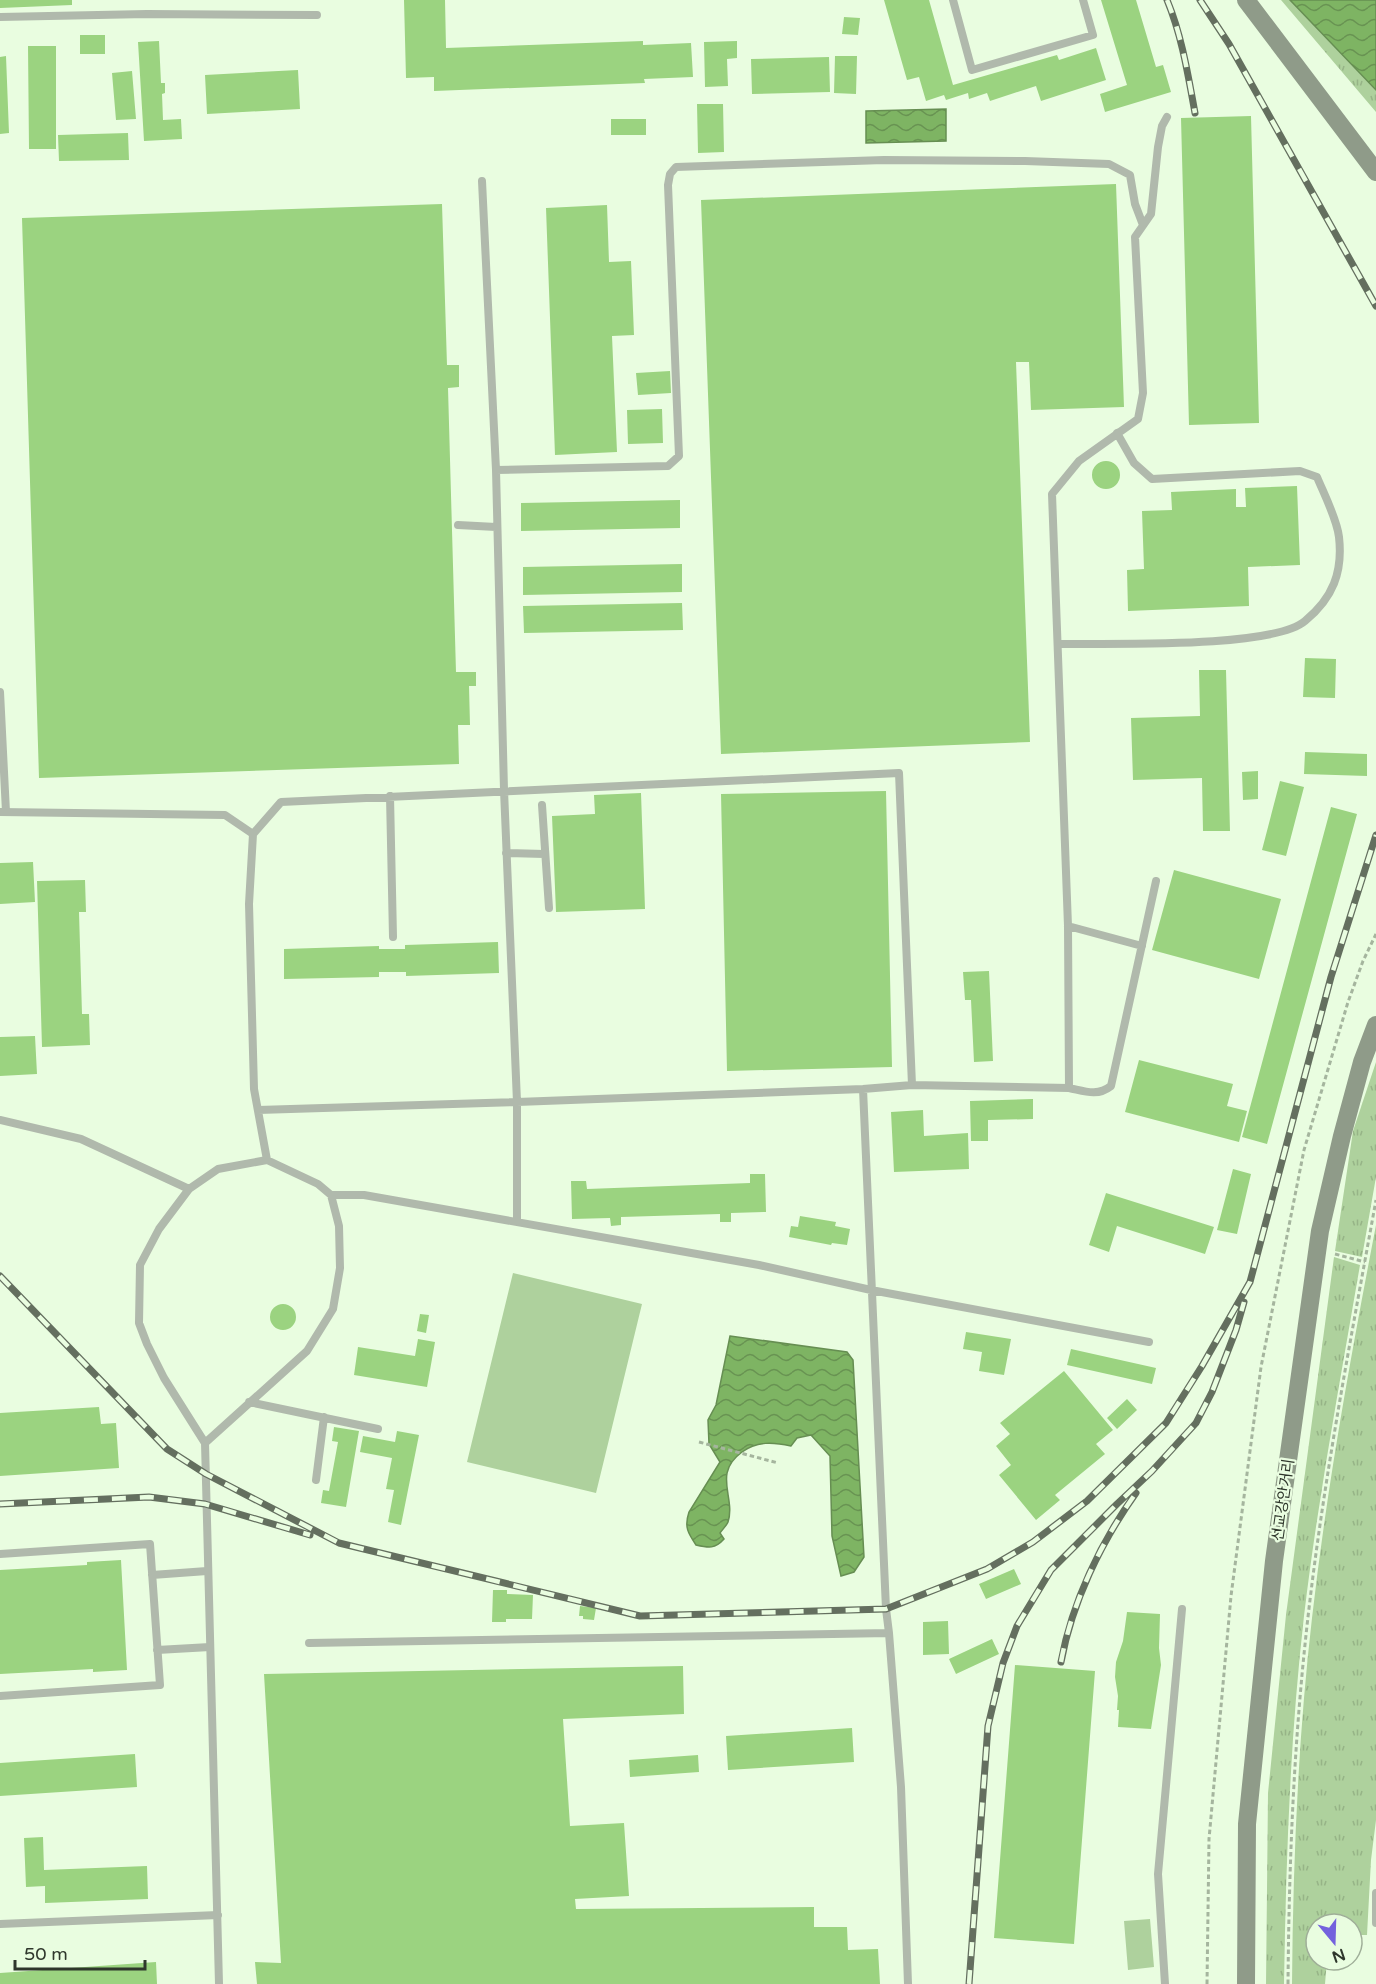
<svg xmlns="http://www.w3.org/2000/svg" width="1376" height="1984" font-family="'Varela Round','Noto Sans KR',sans-serif">
	<style>
		.grass { fill: url(#grass-tufts) }
		.garden { fill: #aed19d }
		.water { fill: url(#water-waves); stroke: #668e52; stroke-width: 1.5 }
		.building { fill: #9bd380 }
		.lines { fill: none; stroke-linecap: round; stroke-linejoin: round }
		.path { stroke: #a5b59e; stroke-width: 3; stroke-dasharray: 4.5 3; stroke-linecap: butt }
		.lane { stroke: #b0b9ac; stroke-width: 8 }
		.secondary { stroke: #8f9b89; stroke-width: 18 }
		.rail-casing { stroke: #646f5f; stroke-width: 7 }
		.rail { stroke: #e9fde0; stroke-width: 4.5; stroke-dasharray: 14; stroke-linecap: butt }
		.labels { text-anchor: middle; stroke-width: 4.5; stroke-linejoin: round; paint-order: stroke }
		.street-label { font-size: 15px; fill: #2f372c; stroke: #e9fde0 }
	</style>
	<defs>
		<pattern id="grass-tufts" width="24" height="20" patternUnits="userSpaceOnUse" patternTransform="scale(1.5)"><rect width="24" height="20" fill="#aed19d"/><path d="M3 7l-1-3M5 7V3M7 7l1-3M15 17l-1-3M17 17v-4M19 17l1-3" fill="none" stroke="#96b487"/></pattern>
		<pattern id="water-waves" width="16" height="10" patternUnits="userSpaceOnUse" patternTransform="scale(1.5)"><rect width="16" height="10" fill="#7eb463"/><path d="M0 5q4-4 8 0t8 0" fill="none" stroke="#689352"/></pattern>
	</defs>
	<rect width="100%" height="100%" fill="#e9fde0"/>
	<!-- grass -->
	<path class="grass" d="M1281 0H1290L1376 90V112Z
		M1376 1062V1177L1362 1257 1335 1251 1353 1131Z
		M1376 1225V1820L1371 1860 1367 1935H1352V1924H1316V1960H1327L1325 1984H1292C1293 1862 1298 1739 1312 1618 1327 1486 1351 1355 1376 1225Z
		M1334 1257 1360 1265C1340 1382 1318 1498 1304 1616 1290 1738 1286 1861 1284 1984H1266L1268 1793 1286 1615Z"/>
	<!-- garden -->
	<path class="garden" d="M513 1273 642 1304 596 1493 467 1462Z
		M1150 1919 1154 1967 1128 1970 1124 1921Z"/>
	<!-- water -->
	<path class="water" d="M1290 0H1376V90Z
		M946 109V141L866 143V111Z
		M730 1336 847 1352 853 1360 864 1557 854 1572 841 1576 832 1536 830 1456 811 1435 797 1438 791 1446C773 1442 757 1441 742 1452 712 1474 736 1497 728 1522 727 1525 722 1530 720 1533L724 1539C715 1549 709 1548 696 1545 688 1533 684 1527 689 1512L720 1462 709 1444 708 1420 716 1405Z"/>
	<!-- building -->
	<path class="building" d="M0 0H72V5L0 8Z
		M404 0H445L446 48 643 41V45L691 43 693 77 644 79 645 83 434 91V77L406 78Z
		M884 0H929L953 85 1057 55 1059 60 1096 48 1106 80 1041 101 1036 86 990 101 987 93 969 99 968 93 946 100 944 95 926 101 919 77 907 80Z
		M1101 0H1136L1156 67 1163 65 1171 92 1105 112 1100 94 1127 85Z
		M844 17 860 18 858 35 842 34Z
		M80 35H105V54H80Z
		M159 41 161 83H165V93L162 94 163 120 181 119 182 139 144 141 138 42Z
		M737 41V58L727 59 728 86 705 87 704 42Z
		M28 46H56V149H29Z
		M6 56 9 133 0 134V57Z
		M835 56H857L856 94 834 93Z
		M829 57 830 92 752 94 751 59Z
		M298 70 300 109 207 114 205 75Z
		M132 71 136 119 116 120 112 73Z
		M697 104H723L724 152 698 153Z
		M1251 116 1259 423 1189 425 1181 118Z
		M611 119H646V135H611Z
		M128 133 129 160 59 161 58 135Z
		M1116 184 1124 407 1031 410 1029 362H1016L1030 742 721 754 701 200Z
		M442 204 447 365H459V387L448 388 456 672H476V686H469L470 725H458L459 764 39 778 22 218Z
		M607 205 609 262 631 261 634 335 612 336 617 452 555 455 546 208Z
		M670 371 671 393 638 395 636 373Z
		M662 409 663 443 628 444 627 410Z
		M1092 475a14 14 0 1 1 28 0a14 14 0 1 1-28 0Z
		M1297 486 1300 565 1248 567 1249 606 1128 611 1127 570 1144 569 1142 511 1172 510 1171 492 1236 489V507H1246L1245 488Z
		M680 500V528L521 531V503Z
		M682 564V592L523 595V567Z
		M682 603 683 630 524 633 523 606Z
		M1305 658 1336 659 1335 698 1303 697Z
		M1199 670H1226L1230 831H1203L1202 778 1133 780 1131 718 1200 716Z
		M1305 752 1367 754V776L1304 774Z
		M1258 771V799L1243 800 1242 772Z
		M1280 781 1304 787 1286 856 1262 850Z
		M886 791 892 1067 727 1071 721 794Z
		M641 793 645 909 556 912 552 816 595 814 594 795Z
		M1331 807 1357 814 1267 1144 1242 1137Z
		M33 862 35 902 0 904V863Z
		M1174 870 1281 899 1259 979 1152 950Z
		M85 880 86 912H79L82 1014H89L90 1045 42 1047 37 881Z
		M498 942 499 973 406 976V972H379V977L284 979V949L379 946V949H405V945Z
		M989 971 993 1061 974 1062 971 1000H965L963 972Z
		M35 1036 37 1074 0 1076V1037Z
		M1139 1060 1233 1084 1227 1106 1247 1111 1239 1142 1125 1112Z
		M1033 1099V1119L988 1120V1141H971L970 1101Z
		M923 1110 924 1136 968 1133 969 1169 894 1172 891 1112Z
		M1233 1169 1251 1174 1237 1234 1217 1230Z
		M750 1174H765L766 1212 731 1213V1222H720V1214L621 1217V1225L611 1226 610 1218 572 1219 571 1181H586L587 1189 750 1183Z
		M1106 1193 1214 1227 1205 1254 1117 1226 1109 1252 1089 1245Z
		M800 1216 836 1222 835 1226 850 1229 847 1245 832 1243 831 1245 789 1237 791 1226 798 1227Z
		M270 1317a13 13 0 1 1 26 0a13 13 0 1 1-26 0Z
		M420 1314 429 1315 426 1333 417 1331Z
		M966 1332 1011 1339 1004 1375 979 1371 982 1352 963 1349Z
		M418 1339 435 1342 427 1387 354 1375 358 1347 415 1356Z
		M1071 1349 1156 1368 1152 1384 1067 1365Z
		M1064 1371 1113 1430 1096 1444 1105 1454 1055 1495 1060 1500 1036 1520 999 1475 1011 1465 996 1446 1010 1434 1000 1423Z
		M1127 1399 1137 1410 1117 1429 1107 1418Z
		M99 1407 101 1424 116 1423 119 1468 0 1476V1413Z
		M334 1427 359 1431 346 1507 321 1503 323 1490 329 1491 338 1442 332 1441Z
		M397 1431 419 1435 401 1525 388 1522 394 1490 386 1489 392 1458 360 1452 363 1436 395 1442Z
		M121 1560 127 1670 93 1672V1669L0 1674V1570L87 1565V1562Z
		M1014 1569 1021 1584 986 1599 979 1584Z
		M493 1590H507V1594L533 1595 532 1619H506V1622H492Z
		M580 1606 596 1608 594 1620 583 1619V1616H579Z
		M1127 1612 1160 1614 1159 1648 1161 1665 1151 1729 1118 1727 1119 1710H1117L1118 1696 1115 1677 1116 1662 1123 1641Z
		M948 1621 949 1654 923 1655V1622Z
		M992 1639 999 1654 956 1674 949 1659Z
		M1015 1665 1095 1671 1074 1944 994 1938Z
		M683 1666 684 1714 563 1719 570 1826 624 1823 629 1896 575 1899 576 1909 814 1907V1927H847L848 1950 878 1949 880 1984H257L255 1962 281 1963 264 1674Z
		M852 1728 854 1762 728 1770 726 1736Z
		M135 1754 137 1787 0 1796V1763Z
		M698 1755 699 1772 630 1777 629 1760Z
		M43 1837 44 1870 147 1866 148 1899 45 1903V1886L26 1887 24 1838Z
		M156 1962 157 1984H0V1973Z"/>
	<g class="lines">
		<!-- path -->
		<path class="path" d="M1335 1254 1365 1262
			M699 1442 778 1463
			M1207 1984 1209 1839 1231 1596 1261 1367 1304 1150 1348 1002 1363 961 1376 934
			M1288 1984C1289 1861 1294 1739 1308 1617 1324 1477 1351 1338 1376 1200"/>
		<!-- lane -->
		<path class="lane" d="M953 0 972 70 1093 35 1083 0
			M0 17 147 14 317 15
			M482 181 496 470 504 790 517 1102 863 1089 912 1085 1069 1088 1068 926 1052 494 1079 461 1138 419 1143 393 1135 237 1151 214 1158 147 1162 126 1167 117
			M496 470 668 466 679 456 668 185 670 174 676 167 884 160 1025 161 1109 164 1130 175 1135 204 1143 225
			M458 525 496 527
			M1058 644C1107 643 1272 649 1305 621 1333 598 1343 572 1339 537 1337 519 1324 494 1317 477L1300 471 1152 479 1134 463 1117 433
			M0 692 6 812
			M390 796 393 937
			M542 805 549 908
			M0 812 225 815 253 834
			M506 853 544 854
			M1068 926 1142 946
			M1069 1088C1084 1091 1097 1097 1111 1086L1156 881
			M258 1110 517 1102V1222
			M0 1120 81 1139 189 1189
			M267 1160 254 1089 249 904 253 834 281 802 899 773 912 1085
			M331 1195H364L759 1265 871 1290 1149 1342
			M249 1402 378 1429
			M205 1443 307 1351 333 1309 340 1268 339 1226 331 1195 318 1184 267 1160 218 1169 189 1189 159 1229 140 1265 139 1323 147 1344 164 1378 205 1443 219 1984
			M316 1480 324 1417
			M0 1554 150 1544 160 1685 0 1696
			M152 1575 207 1571
			M889 1633 901 1787 908 1984
			M309 1643 889 1633 886 1609 863 1089
			M157 1650 210 1647
			M1376 1893V1923
			M0 1924 218 1915
			M1165 1984 1158 1874 1182 1609"/>
		<!-- secondary -->
		<path class="secondary" d="M1246 0 1376 172
			M1246 1984 1247 1824 1274 1561 1320 1231 1342 1136 1362 1062 1376 1025"/>
		<defs>
			<path id="rail" d="M1167 0C1182 36 1188 75 1195 113
				M1200 0 1229 44 1376 306
				M0 1276 167 1449 206 1474 339 1543 640 1616 886 1609 987 1569 1033 1542 1087 1501 1166 1423 1202 1366 1250 1282 1331 977 1376 835
				M0 1504 149 1497 205 1504 310 1535
				M1061 1662C1072 1602 1101 1542 1136 1493
				M969 1984 988 1726 1003 1663 1017 1626 1051 1570 1117 1504 1152 1471 1196 1423 1212 1392 1236 1330 1244 1302"/>
		</defs>
		<!-- rail casing -->
		<use href="#rail" class="rail-casing"/>
		<!-- rail -->
		<use href="#rail" class="rail"/>
	</g>
	<g class="labels">
		<!-- street labels -->
		<g class="street-label">
			<text transform="translate(1283 1500) rotate(-82)" y="5">선교강안거리</text>
		</g>
	</g>
	<!-- north arrow -->
	<g transform="translate(1334 1942) rotate(161)"><circle r="28" fill="#e9fde0" stroke="#9fae98" stroke-width="1.5"/>
	<path d="M0-4.5L10 22L0 15L-10 22Z" fill="#7462dd"/>
	<text y="-9" font-size="16" font-weight="bold" text-anchor="middle" fill="#2f372c">N</text>
	</g>
	<!-- scale -->
	<path d="M15 1960v9h130v-9" fill="none" stroke="#2f372c" stroke-width="3"/>
	<text x="24" y="1960" font-size="18" fill="#2f372c" stroke="#e9fde0" stroke-width="4.5" paint-order="stroke">50 m</text>
</svg>
